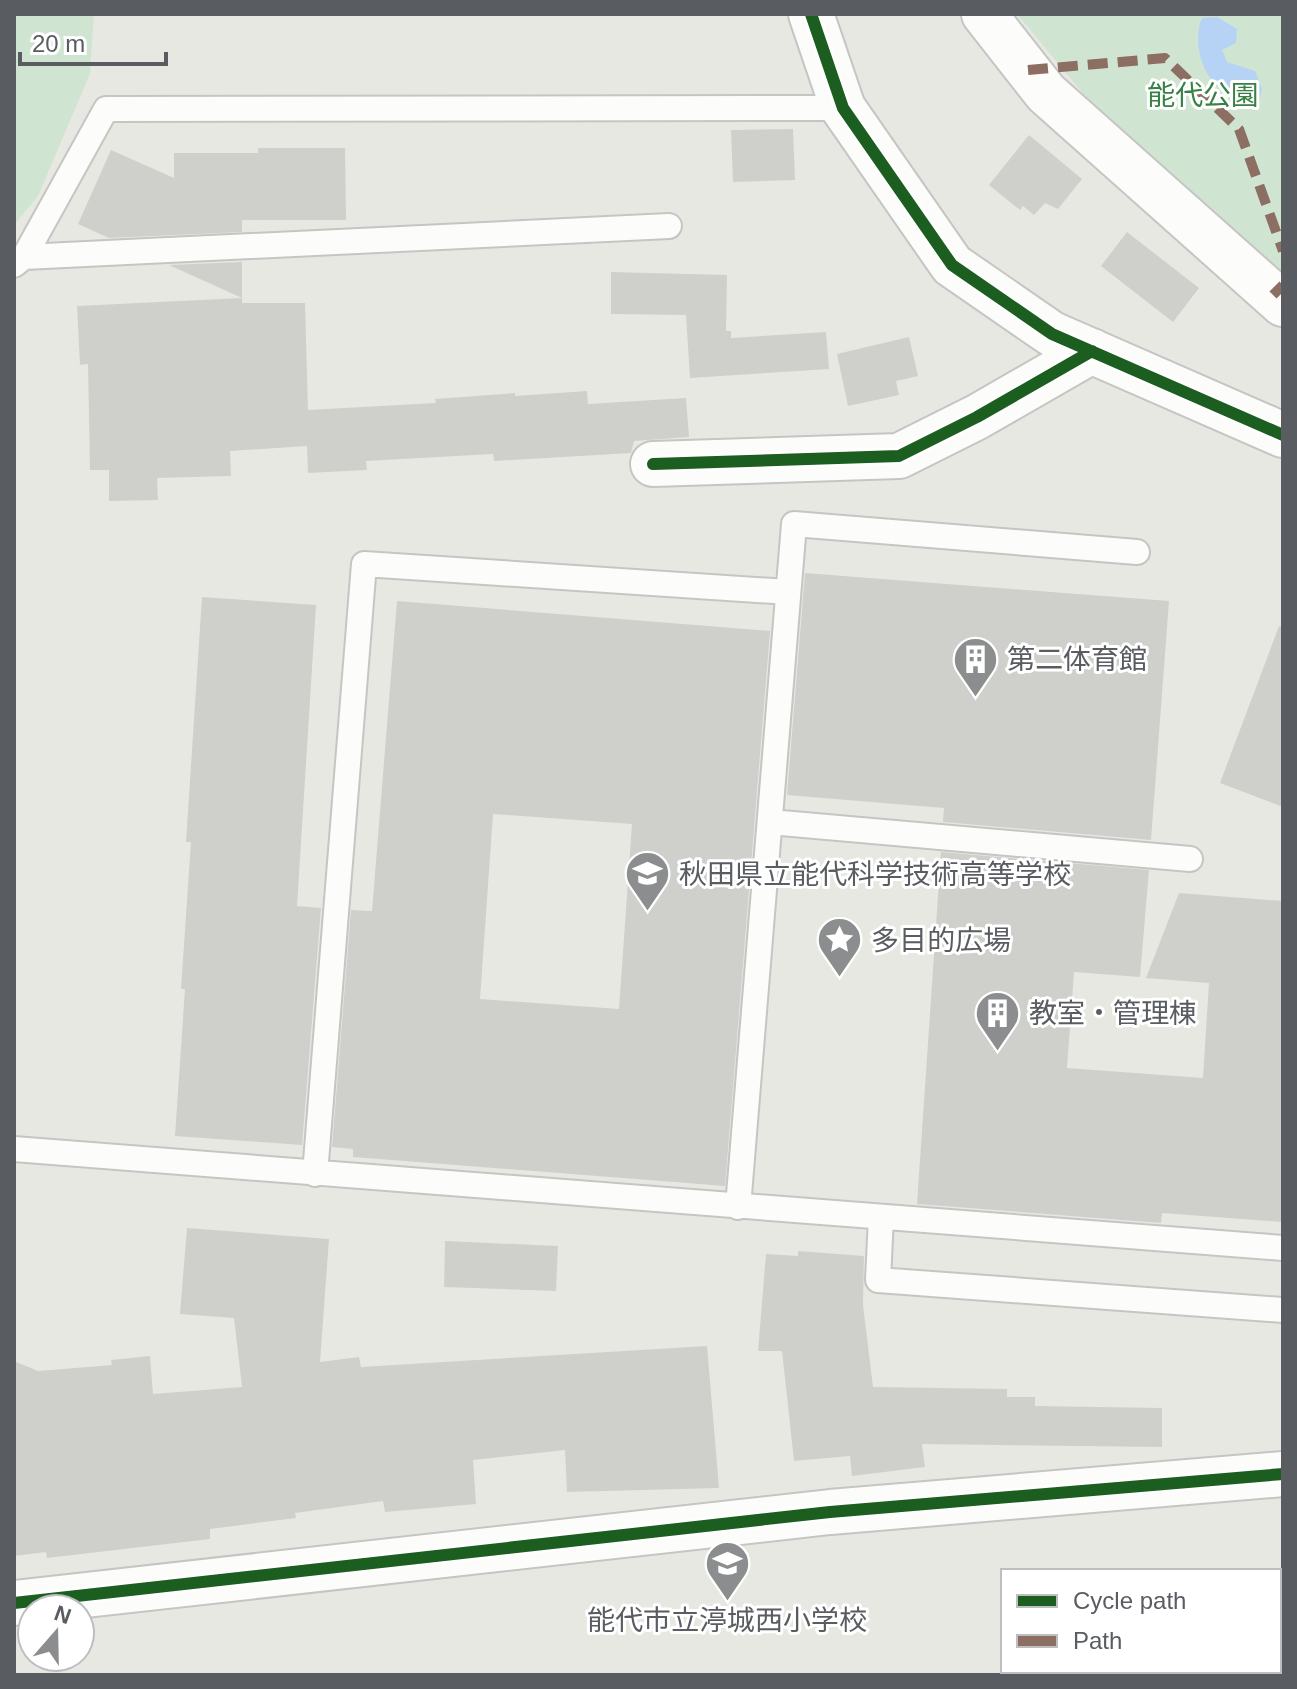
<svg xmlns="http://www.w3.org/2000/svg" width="1297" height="1689" font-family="Helvetica,'Noto Sans JP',sans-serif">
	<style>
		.green { fill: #d0e5d1 }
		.water { fill: #b6d2f4 }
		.building { fill: #cfcfcc; fill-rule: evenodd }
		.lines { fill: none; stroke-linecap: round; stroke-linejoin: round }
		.service-casing { stroke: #c5c5c4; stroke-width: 28 }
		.minor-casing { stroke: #c5c5c4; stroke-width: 48 }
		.service { stroke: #fcfcfb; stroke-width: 24 }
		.minor { stroke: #fcfcfb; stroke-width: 44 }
		.quiet { stroke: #8d6e63; stroke-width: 10; stroke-dasharray: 20 10; stroke-linecap: butt }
		.cycleway-casing { stroke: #fff; stroke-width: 17 }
		.cycleway { stroke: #1b5e20; stroke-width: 12 }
		.labels { text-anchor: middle; stroke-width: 6; stroke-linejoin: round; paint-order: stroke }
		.park-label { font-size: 28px; fill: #388144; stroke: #fff }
		.poi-label { font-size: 28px; fill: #595c61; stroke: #fff; text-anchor: start }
	</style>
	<rect width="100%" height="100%" fill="#e8e8e3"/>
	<!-- green -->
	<path class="green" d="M14 14H94L90 74 38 196 14 225Z
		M1017 14H1283V275L1234 235 1086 97Z"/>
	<!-- water -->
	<path class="water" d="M1217 17 1237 29 1236 43 1222 50 1227 62 1255 71 1262 89 1259 101C1247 98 1233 95 1222 89 1200 75 1193 39 1202 18Z"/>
	<!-- building -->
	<path class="building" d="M793 129 795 180 733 182 731 130Z
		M1029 135 1082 179 1058 209 1045 203 1034 215 1023 206 1020 210 989 185Z
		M258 148H345L346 220H242V232L109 238 78 224 111 150 174 178V153H258Z
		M1127 232 1199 288 1173 322 1101 266Z
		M242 262V303H305L308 410 436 403 435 399 515 393V396L587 391 588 404 686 398 689 437 634 441 631 453 494 461 493 454 366 461 367 470 308 473 307 446 230 451 231 476 157 478 158 500 109 501V470H90L88 364 80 365 77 306 242 298 169 265Z
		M611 272 727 275 726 331H731V338L826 332 829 369 690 378 686 315 611 314Z
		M909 337 918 376 896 381 899 395 848 406 837 354Z
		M805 573 1169 601 1151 840 943 822 944 808 787 795Z
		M202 597 316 605 297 906 321 908 302 1145 175 1136 185 989H181L191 842H186Z
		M397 601 770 631 725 1186 353 1157V1149L332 1147 351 910 372 911ZM493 814 632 824 619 1009 480 999Z
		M1279 626 1283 627V807L1220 783Z
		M941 852 1149 870 1140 977 1074 972 1067 1068 1203 1078 1209 983 1146 978 1179 893 1283 901V1222L1162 1213 1161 1223 917 1204Z
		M187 1228 329 1239 320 1362 359 1357 361 1367 707 1346 719 1488 567 1492 565 1450 473 1460 476 1504 385 1512 383 1501 295 1513 296 1518 210 1529V1539L47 1558 46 1552 14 1556V1361L38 1371 112 1365 111 1360 150 1356 153 1394 242 1387 234 1318 180 1314Z
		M445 1241 558 1246 556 1291 444 1287Z
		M798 1251 864 1256 863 1305 873 1387 1007 1389V1397H1035V1406L1162 1408V1447L922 1444 925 1467 852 1476 850 1456 794 1461 782 1351H758L766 1254 798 1256Z"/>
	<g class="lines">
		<defs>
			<path id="service" d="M24 257 669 226
				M14 265 24 257 106 109 843 108
				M770 822 1190 859
				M14 1149 1283 1248
				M315 1174 364 564 788 592
				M738 1207 794 524 1137 552
				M881 1217 878 1280 1283 1310"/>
			<path id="minor" d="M811 14 843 108 952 265 1052 334 1283 435
				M984 14 1046 93 1283 304
				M653 464 899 456 977 417 1092 351
				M14 1603 830 1512 1283 1474"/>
		</defs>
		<!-- service casing -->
		<use href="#service" class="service-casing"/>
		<!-- minor casing -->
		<use href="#minor" class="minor-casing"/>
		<!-- service -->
		<use href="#service" class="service"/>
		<!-- minor -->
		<use href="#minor" class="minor"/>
		<!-- quiet -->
		<path class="quiet" d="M1028 70 1165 58 1239 129 1283 251
			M1273 295 1283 285"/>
		<defs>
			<path id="cycleway" d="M811 14 843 108 952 265 1052 334 1283 435
				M653 464 899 456 977 417 1092 351
				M14 1603 830 1512 1283 1474"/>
		</defs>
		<!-- cycleway casing -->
		<use href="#cycleway" class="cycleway-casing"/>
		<!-- cycleway -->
		<use href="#cycleway" class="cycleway"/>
	</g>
	<!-- icons -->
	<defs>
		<symbol id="building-pin" viewBox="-11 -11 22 30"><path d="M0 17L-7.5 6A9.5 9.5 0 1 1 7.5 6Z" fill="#8b8d8e" stroke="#fff"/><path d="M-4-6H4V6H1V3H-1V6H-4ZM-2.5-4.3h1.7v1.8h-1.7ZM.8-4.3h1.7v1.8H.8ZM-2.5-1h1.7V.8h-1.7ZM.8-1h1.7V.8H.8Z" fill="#fff"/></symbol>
		<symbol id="school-pin" viewBox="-11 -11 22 30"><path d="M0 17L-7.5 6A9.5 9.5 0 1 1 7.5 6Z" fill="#8b8d8e" stroke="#fff"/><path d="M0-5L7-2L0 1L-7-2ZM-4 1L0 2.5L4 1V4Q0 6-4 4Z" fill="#fff"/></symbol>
		<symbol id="sight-pin" viewBox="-11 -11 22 30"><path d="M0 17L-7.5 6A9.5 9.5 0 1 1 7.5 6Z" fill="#8b8d8e" stroke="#fff"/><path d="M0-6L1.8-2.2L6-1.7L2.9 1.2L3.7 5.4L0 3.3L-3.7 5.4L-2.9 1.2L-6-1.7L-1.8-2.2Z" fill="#fff"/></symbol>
	</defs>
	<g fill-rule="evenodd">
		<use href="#building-pin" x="950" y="634" width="51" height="69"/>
		<use href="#school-pin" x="622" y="848" width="51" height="69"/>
		<use href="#sight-pin" x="814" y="914" width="51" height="69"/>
		<use href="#building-pin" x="972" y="988" width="51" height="69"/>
		<use href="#school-pin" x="702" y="1538" width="51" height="69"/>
	</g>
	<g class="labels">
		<!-- park labels -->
		<g class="park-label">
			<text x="1203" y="105">能代公園</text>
		</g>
		<!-- poi labels -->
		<g class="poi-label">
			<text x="1007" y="669">第二体育館</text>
			<text x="679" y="884">秋田県立能代科学技術高等学校</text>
			<text x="871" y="950">多目的広場</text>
			<text x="1029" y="1023">教室・管理棟</text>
			<text x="727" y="1630" text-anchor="middle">能代市立渟城西小学校</text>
		</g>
	</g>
	<!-- border -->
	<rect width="1297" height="1689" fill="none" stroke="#595c61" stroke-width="32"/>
	<!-- legend -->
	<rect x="1001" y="1569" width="280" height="104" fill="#ffffff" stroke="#bdbec0" stroke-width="2"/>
	<rect x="1017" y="1595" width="40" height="12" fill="#1b5e20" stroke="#bdbec0" stroke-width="2"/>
	<text x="1073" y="1609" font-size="24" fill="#595c61">Cycle path</text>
	<rect x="1017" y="1635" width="40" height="12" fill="#8d6e63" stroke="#bdbec0" stroke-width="2"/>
	<text x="1073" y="1649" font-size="24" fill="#595c61">Path</text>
	<!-- north arrow -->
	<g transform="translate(56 1633) rotate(20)"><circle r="38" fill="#ffffff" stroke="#bdbec0" stroke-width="2"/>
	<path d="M0-6L14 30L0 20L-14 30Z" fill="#8b8d8e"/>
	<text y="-12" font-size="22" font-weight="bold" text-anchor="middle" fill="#595c61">N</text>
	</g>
	<!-- scale -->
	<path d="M20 52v12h146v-12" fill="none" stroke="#595c61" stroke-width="4"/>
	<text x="32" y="52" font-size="24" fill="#595c61" stroke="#ffffff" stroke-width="6" paint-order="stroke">20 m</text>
</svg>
